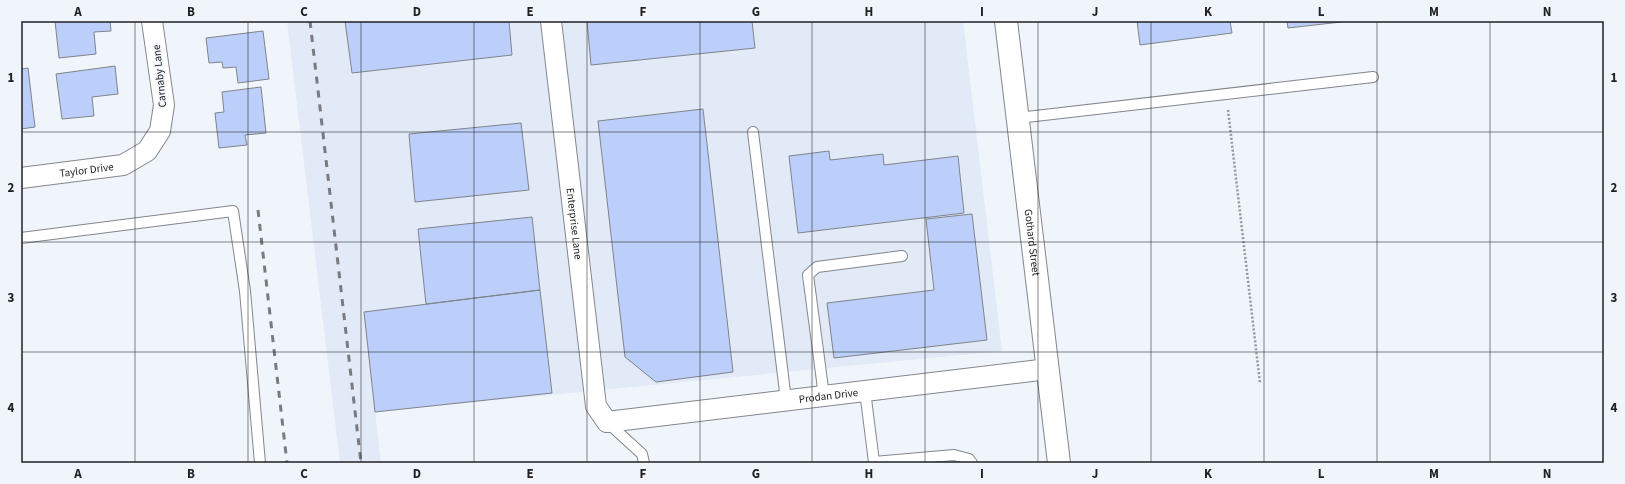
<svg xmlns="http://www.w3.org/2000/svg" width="1625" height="484" font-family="'Source Sans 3',sans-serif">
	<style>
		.built { fill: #e2e9f7 }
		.building { fill: #bccffa; stroke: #80838a }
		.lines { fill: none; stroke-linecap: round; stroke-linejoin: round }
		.service-casing { stroke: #83868c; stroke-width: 12 }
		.minor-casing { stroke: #83868c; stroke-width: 22 }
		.tertiary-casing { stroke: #83868c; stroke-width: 24 }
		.path { stroke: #94979c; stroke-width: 2.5; stroke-dasharray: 2 2; stroke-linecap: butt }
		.service { stroke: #fff; stroke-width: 10 }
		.minor { stroke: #fff; stroke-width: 20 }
		.tertiary { stroke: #fff; stroke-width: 22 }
		.rail { stroke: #797b7f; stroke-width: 3; stroke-dasharray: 7 7; stroke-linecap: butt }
		.grid { fill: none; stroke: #202123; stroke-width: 1; stroke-opacity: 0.55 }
		.labels { text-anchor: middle; stroke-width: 3; stroke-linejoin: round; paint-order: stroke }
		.street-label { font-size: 11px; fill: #202123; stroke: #f0f4fb }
		.neatline { fill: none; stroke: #202123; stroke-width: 1.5 }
		.grid-label { font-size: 13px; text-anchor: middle; font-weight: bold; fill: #202123 }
	</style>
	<rect width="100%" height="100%" fill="#f0f4fb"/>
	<!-- built -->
	<path class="built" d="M287 21H963L1002 351 375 412 381 463H340Z"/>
	<!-- building -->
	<path class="building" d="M55 21H110L111 31 94 32 96 54 59 58Z
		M345 21H509L512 55 352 73Z
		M587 21H752L755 48 591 65Z
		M1137 21H1230L1232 33 1140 45Z
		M1287 21H1350L1288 28Z
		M263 31 269 79 238 83 236 67 223 68 222 62 209 63 206 38Z
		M115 66 118 94 92 97 94 116 62 119 56 74Z
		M28 68 35 127 21 129V69Z
		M261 87 266 133 245 135 247 145 219 148 215 113 224 112 222 92Z
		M703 109 733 372 656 382 625 357 598 121Z
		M521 123 529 190 415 202 409 134Z
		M829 151 830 160 883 154 884 165 958 156 964 213 798 233 789 156Z
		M972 214 987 340 834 358 827 303 934 290 926 219Z
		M532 217 540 290 426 304 418 229Z
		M540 290 552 393 375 412 364 312Z"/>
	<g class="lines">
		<defs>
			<path id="service" d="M1018 118 1373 77
				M753 132 786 400
				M21 238 233 211 245 291 260 463
				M865 391 874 462 954 455 969 459 972 463
				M824 396 808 275 817 267 902 256
				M607 422 642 454 644 463"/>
			<g id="minor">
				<path id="s1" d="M551 21 596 406 607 422 1048 369"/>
				<path id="s2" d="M21 178 123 165 147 151 160 131 164 105 152 21"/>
			</g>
			<g id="tertiary">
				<path id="s3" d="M1006 21 1059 463"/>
			</g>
		</defs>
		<!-- service casing -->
		<use href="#service" class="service-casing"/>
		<!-- minor casing -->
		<use href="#minor" class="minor-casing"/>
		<!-- tertiary casing -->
		<use href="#tertiary" class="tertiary-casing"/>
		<!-- path -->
		<path class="path" d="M1228 110 1260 383"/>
		<!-- service -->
		<use href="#service" class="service"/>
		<!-- minor -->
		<use href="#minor" class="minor"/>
		<!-- tertiary -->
		<use href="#tertiary" class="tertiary"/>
		<!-- rail -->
		<path class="rail" d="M310 21 361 463
			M258 210 287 463"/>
	</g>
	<!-- grid -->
	<path class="grid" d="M135 21V463M248 21V463M361 21V463M474 21V463M587 21V463M700 21V463M812 21V463M925 21V463M1038 21V463M1151 21V463M1264 21V463M1377 21V463M1490 21V463M21 132H1604M21 242H1604M21 352H1604"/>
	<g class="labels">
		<!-- street labels -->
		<g class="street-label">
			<text transform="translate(159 76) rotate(-96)" y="4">Carnaby Lane</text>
			<text dy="4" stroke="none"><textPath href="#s2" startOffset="66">Taylor Drive</textPath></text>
			<text dy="4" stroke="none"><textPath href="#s1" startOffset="204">Enterprise Lane</textPath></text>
			<text dy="4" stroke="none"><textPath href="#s3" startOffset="223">Gothard Street</textPath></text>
			<text dy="4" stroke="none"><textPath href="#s1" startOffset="630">Prodan Drive</textPath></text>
		</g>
	</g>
	<!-- border -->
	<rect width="1625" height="484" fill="none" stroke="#f0f4fb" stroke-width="44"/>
	<rect x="22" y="22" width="1581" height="440" class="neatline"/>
	<g class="grid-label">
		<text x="78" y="16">A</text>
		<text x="191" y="16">B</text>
		<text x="304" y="16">C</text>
		<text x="417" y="16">D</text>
		<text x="530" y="16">E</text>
		<text x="643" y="16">F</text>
		<text x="756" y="16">G</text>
		<text x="869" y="16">H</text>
		<text x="982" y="16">I</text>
		<text x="1095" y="16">J</text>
		<text x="1208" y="16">K</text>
		<text x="1321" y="16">L</text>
		<text x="1434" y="16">M</text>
		<text x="1547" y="16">N</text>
		<text x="11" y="82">1</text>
		<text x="1614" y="82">1</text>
		<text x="11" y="192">2</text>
		<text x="1614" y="192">2</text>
		<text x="11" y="302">3</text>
		<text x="1614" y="302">3</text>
		<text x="11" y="412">4</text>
		<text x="1614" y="412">4</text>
		<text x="78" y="478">A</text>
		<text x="191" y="478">B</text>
		<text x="304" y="478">C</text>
		<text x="417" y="478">D</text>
		<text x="530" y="478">E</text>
		<text x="643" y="478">F</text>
		<text x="756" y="478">G</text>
		<text x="869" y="478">H</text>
		<text x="982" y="478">I</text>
		<text x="1095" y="478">J</text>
		<text x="1208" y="478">K</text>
		<text x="1321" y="478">L</text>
		<text x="1434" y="478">M</text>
		<text x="1547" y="478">N</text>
	</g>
</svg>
